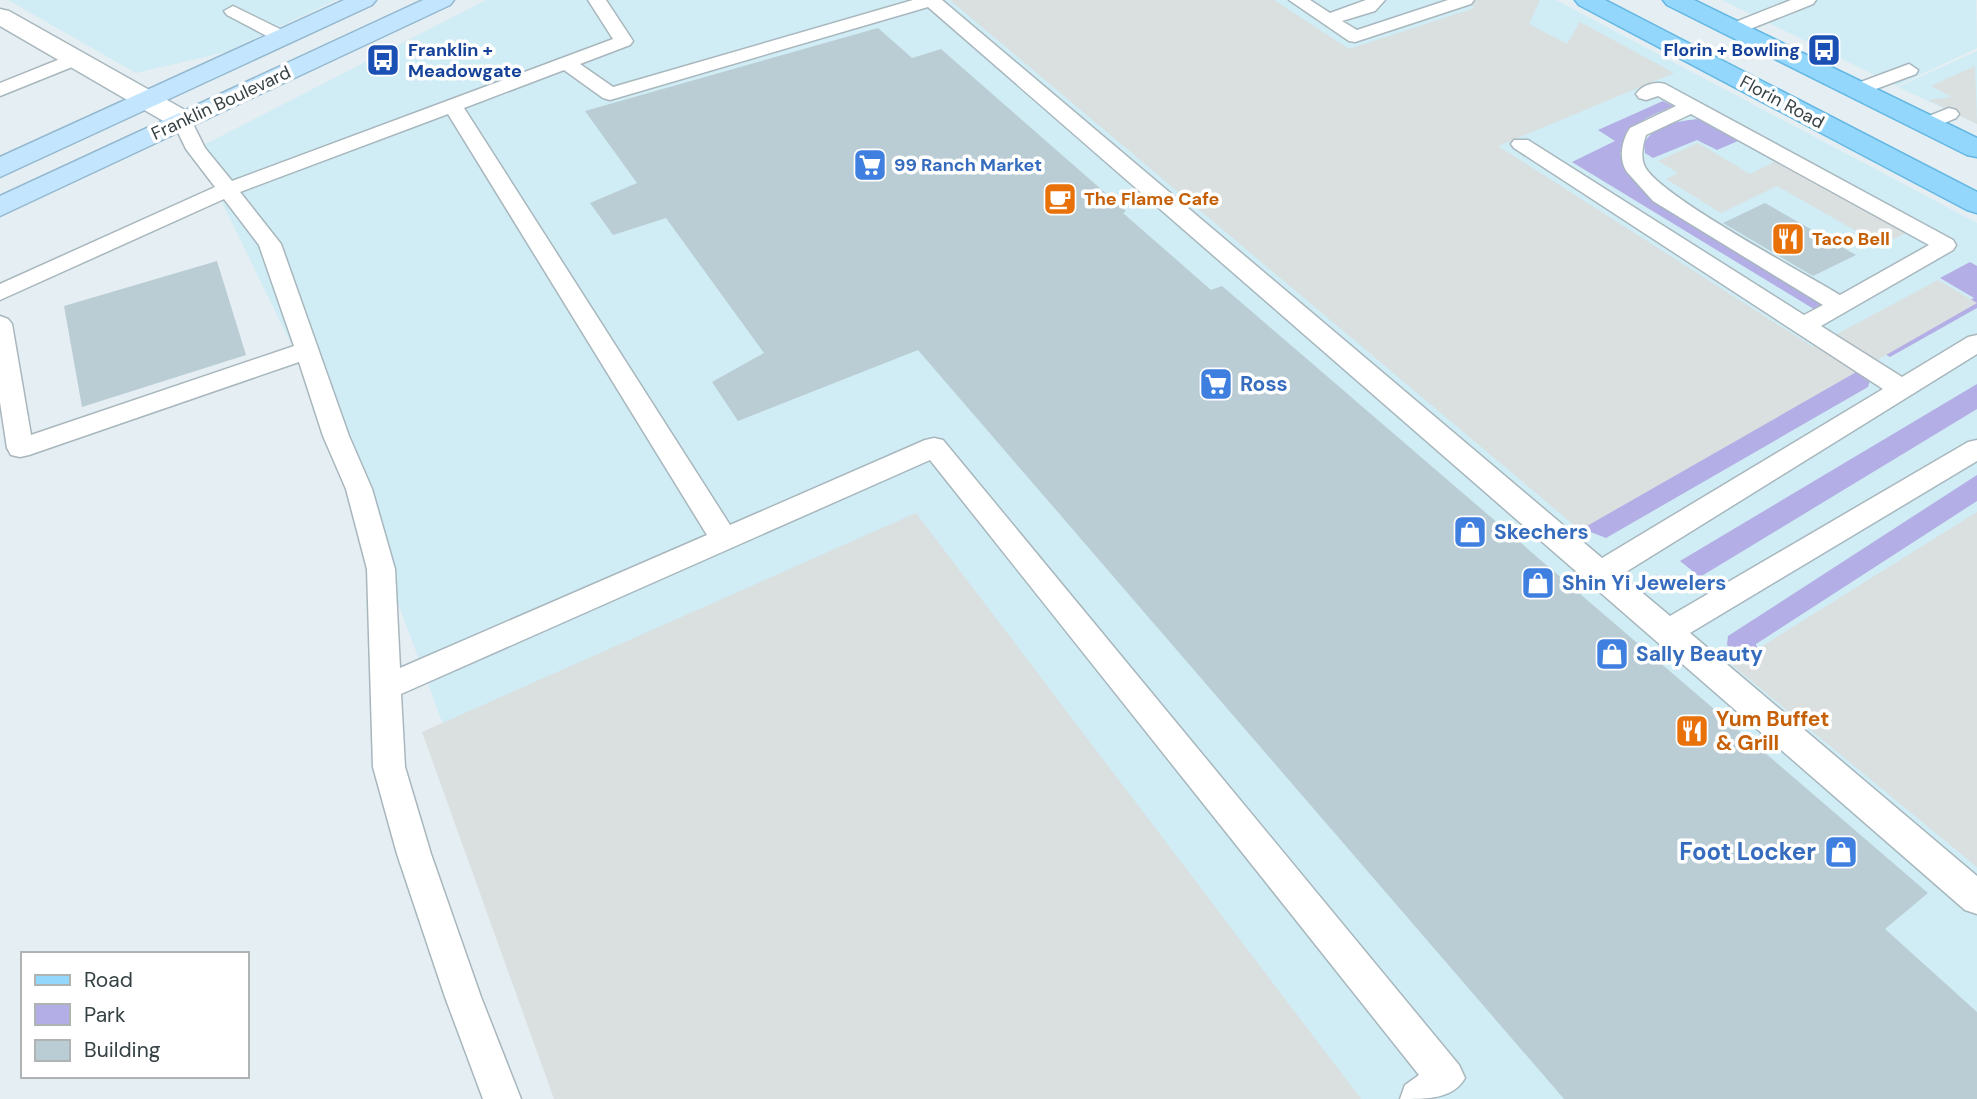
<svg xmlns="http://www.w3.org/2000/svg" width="1977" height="1099" font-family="'DM Sans',sans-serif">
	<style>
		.commercial { fill: #d0ecf4 }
		.green { fill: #b3aee6 }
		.parking { fill: #dadfe0 }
		.building { fill: #bacdd4 }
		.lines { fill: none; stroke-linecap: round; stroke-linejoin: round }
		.service-casing { stroke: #a8b7bd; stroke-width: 3 }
		.tertiary-casing { stroke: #a8b7bd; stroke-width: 3 }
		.secondary-casing { stroke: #93b8cf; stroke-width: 3 }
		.primary-casing { stroke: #63b7e2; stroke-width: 3 }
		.service { fill: #fff; fill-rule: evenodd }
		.tertiary { fill: #fff; fill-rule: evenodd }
		.secondary { fill: #c3e6fe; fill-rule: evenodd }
		.primary { fill: #93d7fd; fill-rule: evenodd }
		.labels { text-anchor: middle; stroke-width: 7; stroke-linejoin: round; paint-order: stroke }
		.far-transit-label { font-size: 18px; font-weight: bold; fill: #164399; stroke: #fff; text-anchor: start }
		.far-street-label { font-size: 18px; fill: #354144; stroke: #fff }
		.far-shop-label { font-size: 18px; font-weight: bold; fill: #366cbe; stroke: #fff; text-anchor: start }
		.far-food-label { font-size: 18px; font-weight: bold; fill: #c56008; stroke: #fff; text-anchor: start }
		.shop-label { font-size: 21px; font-weight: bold; fill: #366cbe; stroke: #fff; text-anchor: start }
		.food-label { font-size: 21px; font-weight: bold; fill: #c56008; stroke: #fff; text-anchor: start }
		.near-shop-label { font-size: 24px; font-weight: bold; fill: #366cbe; stroke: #fff; text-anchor: end }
	</style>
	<rect width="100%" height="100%" fill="#e5eef2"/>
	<!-- commercial -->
	<path class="commercial" d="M8 0H336L226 52 136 73Z
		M486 0H1556L1977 223V1099H582L336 436 196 149Z
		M1722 0H1976L1977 48 1897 86Z
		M1977 51V124L1898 87Z"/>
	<!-- green -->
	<path class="green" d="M1663 101 1673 106C1641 121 1633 120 1620 154L1627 173 1640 187 1827 305 1817 311 1572 162 1615 141 1598 130Z
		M1698 119 1738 141 1717 150 1697 140 1653 158 1645 153 1644 143C1657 123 1676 122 1698 119Z
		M1970 262 1977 266V308L1890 357 1879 350 1974 298 1940 278Z
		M1832 357 1870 381 1868 387 1606 538 1588 531 1560 506Z
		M1977 384V409L1700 577 1680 561Z
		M1977 475V501L1756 644 1764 677 1727 645 1728 636Z"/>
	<!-- parking -->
	<path class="parking" d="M950 0H1274L1349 49 1475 8 1463 0H1540L1529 24 1567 44 1580 22 1674 73 1498 146 1813 347 1938 280 1977 303 1580 530Z
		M1975 66 1977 124 1928 100 1952 97 1931 86Z
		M1698 143 1750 174 1776 161 1906 233 1881 245 1777 186 1721 213 1666 179 1678 173 1658 161Z
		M1977 512V867L1732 665Z
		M916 513 1361 1099H554L422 732Z"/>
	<!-- building -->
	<path class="building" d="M878 28 912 58 941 49 1126 211 1123 213 1211 290 1222 286 1928 893 1885 929 1977 1012V1099H1564L918 350 738 421 712 382 764 353 666 218 613 235 590 203 637 183 585 111Z
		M1765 203 1856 255 1813 276 1723 223Z
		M217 261 246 355 82 407 64 306Z"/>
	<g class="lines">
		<defs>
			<path id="service" d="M588 0H606L633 41 630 45 580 64 613 87 913 0H942L1602 558 1883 389 1514 148 1511 144 1514 140H1528L1804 315 1823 305 1653 201 1627 172C1618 159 1622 140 1630 128L1676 106 1658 96 1646 100 1639 98 1636 94C1642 85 1655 81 1665 84L1953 240 1956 245 1953 250 1821 326 1902 377 1968 337 1977 335V354L1621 575 1670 616 1968 442 1977 440V461L1690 633 1977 876V914L1965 910 928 7 610 100 603 98 564 70 464 108 730 525 925 440 934 438 943 440 1459 1065 1465 1078C1453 1099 1428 1099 1400 1099L1405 1085 1419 1075 930 460 401 694 405 767 431 854 481 997 521 1099H483L445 997 397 854 373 767 367 569 346 489 323 436 299 362 29 455 20 457 11 455 7 448 0 402V316L8 319 12 324 31 435 294 346 259 245 224 199 0 300V284L215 187 186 149 172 120 175 116H189L205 148 232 181 613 39ZM448 114 707 535 400 668 395 569 372 489 349 436 281 244 240 192ZM1691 114 1929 245 1840 295C1804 273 1660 196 1645 167 1640 158 1643 144 1646 135Z
				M1289 0H1310L1330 13 1366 0H1385L1375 11 1342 21 1357 30 1448 0H1474L1471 4 1355 42 1349 41Z
				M1791 0H1816L1813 4 1740 33H1728L1725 29 1728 25Z
				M233 6 290 34 293 38 284 43 278 42 227 15 224 11Z
				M75 53 84 59 82 63 0 96V83Z
				M1909 64 1918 70 1916 74 1857 96 1847 90 1850 86Z
				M1949 108 1956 110 1959 114 1956 118 1933 128H1919L1916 124 1919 120Z"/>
			<path id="tertiary" d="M0 9 9 11 192 114 196 120 192 126 182 128 172 126 0 26Z"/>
			<path id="secondary" d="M344 0H376L372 5 0 177V157Z
				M423 0H454L450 5 0 216V196Z"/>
			<path id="primary" d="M1575 0H1605L1977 192V213L1967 210 1579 5Z
				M1663 0H1694L1977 138V157L1967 155 1667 5Z"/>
		</defs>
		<!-- service casing -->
		<use href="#service" class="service-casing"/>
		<!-- tertiary casing -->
		<use href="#tertiary" class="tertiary-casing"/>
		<!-- secondary casing -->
		<use href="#secondary" class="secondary-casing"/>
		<!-- primary casing -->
		<use href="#primary" class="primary-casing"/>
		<!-- service -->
		<use href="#service" class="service"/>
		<!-- tertiary -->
		<use href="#tertiary" class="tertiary"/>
		<!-- secondary -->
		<use href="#secondary" class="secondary"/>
		<!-- primary -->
		<use href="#primary" class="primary"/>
	</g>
	<!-- icons -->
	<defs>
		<symbol id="bus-square" viewBox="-11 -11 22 22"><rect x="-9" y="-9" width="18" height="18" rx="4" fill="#1a4fb4" stroke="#fff"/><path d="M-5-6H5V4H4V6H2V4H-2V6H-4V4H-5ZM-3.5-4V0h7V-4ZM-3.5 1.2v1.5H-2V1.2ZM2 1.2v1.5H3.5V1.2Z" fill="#fff"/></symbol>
		<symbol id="supermarket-square" viewBox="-11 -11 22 22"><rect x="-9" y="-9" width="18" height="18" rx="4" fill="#3f7fe0" stroke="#fff"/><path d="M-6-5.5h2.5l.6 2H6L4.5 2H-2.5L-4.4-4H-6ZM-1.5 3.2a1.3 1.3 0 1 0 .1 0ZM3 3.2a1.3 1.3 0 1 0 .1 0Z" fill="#fff"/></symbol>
		<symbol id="cafe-square" viewBox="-11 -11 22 22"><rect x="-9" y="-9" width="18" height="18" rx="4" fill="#e8710a" stroke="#fff"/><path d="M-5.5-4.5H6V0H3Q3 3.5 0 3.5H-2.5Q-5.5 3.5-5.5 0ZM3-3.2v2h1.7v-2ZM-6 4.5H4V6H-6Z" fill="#fff"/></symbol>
		<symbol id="restaurant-square" viewBox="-11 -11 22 22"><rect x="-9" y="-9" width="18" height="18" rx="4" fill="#e8710a" stroke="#fff"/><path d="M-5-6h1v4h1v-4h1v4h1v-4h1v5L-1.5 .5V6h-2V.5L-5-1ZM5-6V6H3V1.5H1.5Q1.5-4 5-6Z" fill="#fff"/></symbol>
		<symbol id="shop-square" viewBox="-11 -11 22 22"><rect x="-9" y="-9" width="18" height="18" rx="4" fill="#3f7fe0" stroke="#fff"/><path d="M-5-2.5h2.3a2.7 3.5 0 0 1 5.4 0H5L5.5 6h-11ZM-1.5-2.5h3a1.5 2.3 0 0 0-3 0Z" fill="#fff"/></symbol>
	</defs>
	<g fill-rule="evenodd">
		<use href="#bus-square" x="1805" y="31" width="38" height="38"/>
		<use href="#bus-square" x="364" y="41" width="38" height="38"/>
		<use href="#supermarket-square" x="851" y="146" width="38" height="38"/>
		<use href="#cafe-square" x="1041" y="180" width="38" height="38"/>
		<use href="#restaurant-square" x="1769" y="220" width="38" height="38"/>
		<use href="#supermarket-square" x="1197" y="365" width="38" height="38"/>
		<use href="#shop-square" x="1451" y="513" width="38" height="38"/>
		<use href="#shop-square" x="1519" y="564" width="38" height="38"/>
		<use href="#shop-square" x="1593" y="635" width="38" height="38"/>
		<use href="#restaurant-square" x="1673" y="712" width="38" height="38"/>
		<use href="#shop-square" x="1822" y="833" width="38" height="38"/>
	</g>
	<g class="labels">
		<!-- far-transit labels -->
		<g class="far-transit-label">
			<text x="408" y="56">Franklin +<tspan x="408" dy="21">Meadowgate</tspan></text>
			<text x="1800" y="56" text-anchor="end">Florin + Bowling</text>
		</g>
		<!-- far-street labels -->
		<g class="far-street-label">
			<text transform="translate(1782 102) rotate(28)" y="6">Florin Road</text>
			<text transform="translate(221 103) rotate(-25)" y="6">Franklin Boulevard</text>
		</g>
		<!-- far-shop labels -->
		<g class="far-shop-label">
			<text x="894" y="171">99 Ranch Market</text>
		</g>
		<!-- far-food labels -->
		<g class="far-food-label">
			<text x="1084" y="205">The Flame Cafe</text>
			<text x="1812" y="245">Taco Bell</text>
		</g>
		<!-- shop labels -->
		<g class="shop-label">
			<text x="1240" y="391">Ross</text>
			<text x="1494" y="539">Skechers</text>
			<text x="1562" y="590">Shin Yi Jewelers</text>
			<text x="1636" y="661">Sally Beauty</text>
		</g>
		<!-- food labels -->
		<g class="food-label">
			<text x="1716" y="726">Yum Buffet<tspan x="1716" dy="24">&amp; Grill</tspan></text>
		</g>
		<!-- near-shop labels -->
		<g class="near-shop-label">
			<text x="1816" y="860">Foot Locker</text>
		</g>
	</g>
	<!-- legend -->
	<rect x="21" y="952" width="228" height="126" fill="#ffffff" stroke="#aeb3b4" stroke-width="2"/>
	<rect x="35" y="975" width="35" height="10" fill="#93d7fd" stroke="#aeb3b4" stroke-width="2"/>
	<text x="84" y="987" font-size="21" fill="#354144">Road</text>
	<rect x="35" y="1004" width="35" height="21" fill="#b3aee6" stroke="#aeb3b4" stroke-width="2"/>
	<text x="84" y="1022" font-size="21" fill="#354144">Park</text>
	<rect x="35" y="1040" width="35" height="21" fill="#bacdd4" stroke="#aeb3b4" stroke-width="2"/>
	<text x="84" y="1057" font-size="21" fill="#354144">Building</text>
</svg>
